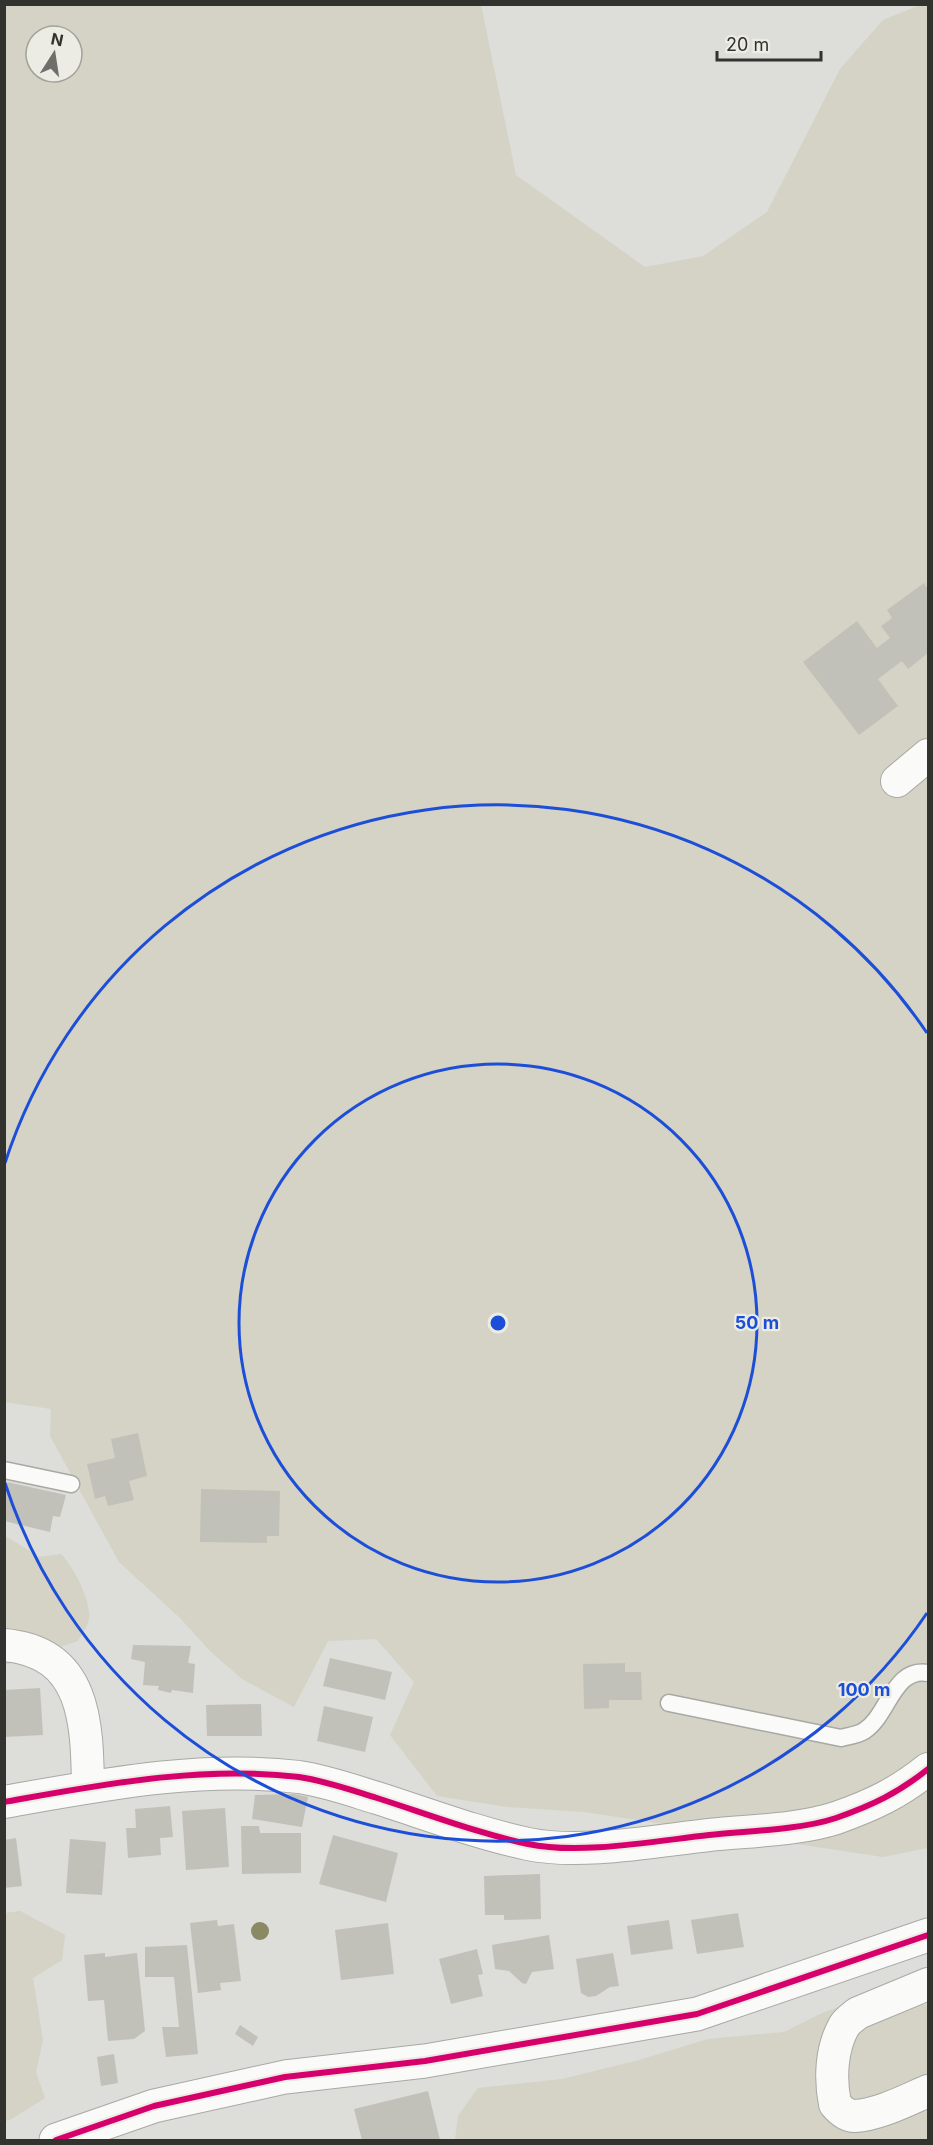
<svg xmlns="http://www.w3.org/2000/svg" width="933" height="2145" font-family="Inter,sans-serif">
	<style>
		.green { fill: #d4d3c5; fill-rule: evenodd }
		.building { fill: #c2c1b9 }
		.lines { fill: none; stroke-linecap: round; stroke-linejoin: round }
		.service-casing { stroke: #a8a8a4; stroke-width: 19 }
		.minor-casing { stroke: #a8a8a4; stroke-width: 34 }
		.tertiary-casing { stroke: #a8a8a4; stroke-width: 35 }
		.service { stroke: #fafaf9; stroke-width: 16 }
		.minor { stroke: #fafaf9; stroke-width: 32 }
		.tertiary { stroke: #fafaf9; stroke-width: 33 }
		.cycleway-casing { stroke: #ecece4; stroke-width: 10 }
		.cycleway { stroke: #d6006c; stroke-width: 6 }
		.tree { fill: #8b8864 }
		.ring { fill: none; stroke: #1d4ed8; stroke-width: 3 }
		.centre { fill: #1d4ed8; stroke: #ecece4; stroke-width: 3 }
		.ring-label { font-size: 18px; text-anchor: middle; font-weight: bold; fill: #1d4ed8; stroke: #ecece4; stroke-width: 4.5; stroke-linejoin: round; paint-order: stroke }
	</style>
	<rect width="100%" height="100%" fill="#ddddd9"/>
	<!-- green -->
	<path class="green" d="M5 5H481L516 175 645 267 703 256 767 212 840 69 883 20 920 5H928V1848L883 1857 584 1812 507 1807 437 1796 390 1735 414 1682 376 1639 328 1641 294 1707 242 1679 210 1651 180 1618 119 1562 50 1436 51 1409 5 1402ZM36 36H72V72H36Z
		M4 1535 39 1557 61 1554C73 1566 92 1602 89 1619 88 1626 81 1635 78 1641L5 1665Z
		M20 1911 65 1935 62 1960 33 1978 43 2040 36 2072 45 2098 10 2120 5 2121V1913Z
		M864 1998 928 2005V2140H455L458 2116 478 2088 562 2079 639 2060 708 2039 784 2032 822 2013Z"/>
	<!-- building -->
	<path class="building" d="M924 583 928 589V653L908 669 902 661 878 679 898 706 859 735 803 662 857 621 877 648 890 638 881 626 892 618 887 610Z
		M138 1433 147 1476 129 1481 134 1500 108 1506 105 1496 95 1499 87 1464 115 1458 111 1439Z
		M7 1482 66 1495 60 1517 53 1516 50 1532 4 1521V1495Z
		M201 1489 280 1491 279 1536H267V1543L200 1542Z
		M133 1645 191 1646 188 1663 195 1664 193 1693 172 1690 171 1693 158 1690 159 1686 143 1685 145 1662 131 1659Z
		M330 1658 392 1672 385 1700 323 1686Z
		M625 1663V1672H641L642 1700H609V1708L584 1709 583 1664Z
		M40 1688 43 1735 4 1737V1690Z
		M261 1704 262 1736H207L206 1705Z
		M324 1706 373 1717 365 1752 317 1741Z
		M294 1794 308 1797 302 1827 252 1819 255 1795Z
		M170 1806 173 1837 160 1838 161 1855 128 1858 126 1828H136L135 1809Z
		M225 1808 229 1867 186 1870 182 1811Z
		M241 1826H259L260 1833H301V1873L242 1874Z
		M333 1835 398 1853 386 1902 319 1884Z
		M16 1838 22 1886 4 1888V1840Z
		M70 1839 106 1842 102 1895 66 1893Z
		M540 1874 541 1919 504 1920V1915H485L484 1876Z
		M738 1913 744 1947 697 1954 691 1920Z
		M217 1920 218 1926 234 1924 241 1981 220 1983 221 1990 198 1993 190 1923Z
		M669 1920 673 1949 631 1955 627 1926Z
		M388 1923 394 1974 341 1980 335 1930Z
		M549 1935 554 1969 532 1972 526 1984 522 1983 509 1971 495 1969 492 1945Z
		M187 1945 198 2054 166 2057 162 2027H179L174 1977H145V1947Z
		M477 1949 483 1974 478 1975 483 1996 451 2004 439 1959Z
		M105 1953V1957L137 1953 145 2031 134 2039 108 2041 104 2000 88 2001 84 1955Z
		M613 1953 619 1986 610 1987 596 1996 588 1997 581 1993 576 1959Z
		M240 2025 258 2037 253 2046 235 2034Z
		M114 2054 118 2083 101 2086 97 2057Z
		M428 2091 440 2140H362L354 2109Z"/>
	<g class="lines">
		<defs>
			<path id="service" d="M4 1470 71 1484
				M669 1703 841 1738C848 1736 858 1735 864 1731 889 1715 893 1667 928 1673"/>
			<path id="minor" d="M897 781 928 755
				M4 1645C86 1652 87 1723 88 1787
				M4 1802C100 1785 201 1765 299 1777 326 1781 351 1790 377 1798 427 1814 477 1833 528 1844 580 1855 655 1841 709 1835 747 1831 800 1830 836 1818 873 1805 898 1793 928 1769
				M928 1984 858 2013C853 2017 847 2021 844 2026 831 2049 830 2079 835 2104 840 2110 847 2116 855 2116 878 2115 907 2100 928 2091"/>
			<path id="tertiary" d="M56 2140 154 2106 285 2077 425 2061 697 2014 928 1935"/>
		</defs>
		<!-- service casing -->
		<use href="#service" class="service-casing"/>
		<!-- minor casing -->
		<use href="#minor" class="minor-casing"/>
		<!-- tertiary casing -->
		<use href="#tertiary" class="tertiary-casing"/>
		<!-- service -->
		<use href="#service" class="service"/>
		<!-- minor -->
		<use href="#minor" class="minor"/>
		<!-- tertiary -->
		<use href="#tertiary" class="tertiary"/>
		<defs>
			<path id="cycleway" d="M4 1802C100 1785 201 1765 299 1777 326 1781 351 1790 377 1798 427 1814 477 1833 528 1844 580 1855 655 1841 709 1835 747 1831 800 1830 836 1818 873 1805 898 1793 928 1769
				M56 2140 154 2106 285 2077 425 2061 697 2014 928 1935"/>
		</defs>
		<!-- cycleway casing -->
		<use href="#cycleway" class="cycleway-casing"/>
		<!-- cycleway -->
		<use href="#cycleway" class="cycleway"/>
	</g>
	<!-- trees -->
	<circle class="tree" cx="260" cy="1931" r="9"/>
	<!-- distance rings -->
	<g class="ring">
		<circle cx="498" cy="1323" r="259"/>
		<path d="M927 1613A518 518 0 0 1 5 1483M5 1163A518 518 0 0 1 927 1033"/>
	</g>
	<circle cx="498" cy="1323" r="9" class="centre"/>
	<g class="ring-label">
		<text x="757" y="1329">50 m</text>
		<text x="864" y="1696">100 m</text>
	</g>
	<!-- border -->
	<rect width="933" height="2145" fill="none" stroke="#32322f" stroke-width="12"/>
	<!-- north arrow -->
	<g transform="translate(54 54) rotate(12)"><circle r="28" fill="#ecece4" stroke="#a2a29c" stroke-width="1.5"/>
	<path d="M0-4.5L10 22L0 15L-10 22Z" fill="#6e6e6a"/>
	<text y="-9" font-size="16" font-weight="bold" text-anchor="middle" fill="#32322f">N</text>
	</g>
	<!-- scale -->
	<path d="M717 51v9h104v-9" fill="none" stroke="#32322f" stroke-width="3"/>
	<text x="726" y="51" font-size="18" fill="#32322f" stroke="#ecece4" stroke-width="4.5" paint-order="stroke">20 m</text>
</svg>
